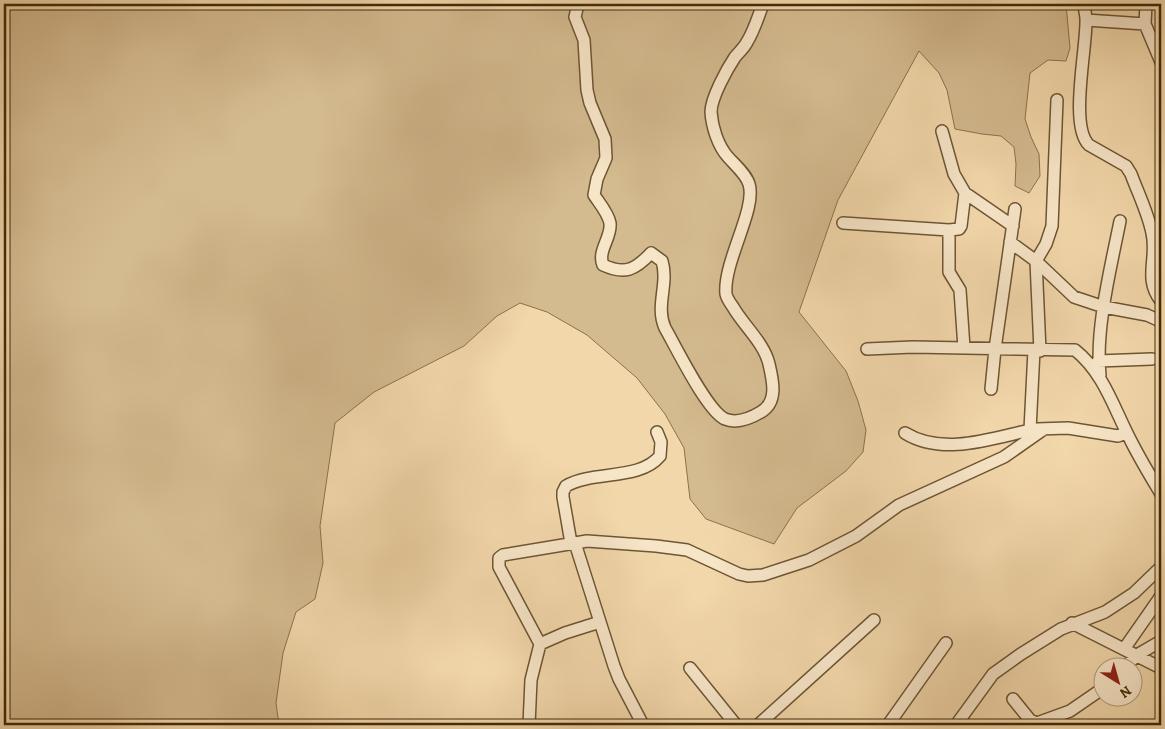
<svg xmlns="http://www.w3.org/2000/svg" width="1165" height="729" font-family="Alegreya,serif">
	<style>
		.green { fill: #d4ba8f; stroke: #8a724d }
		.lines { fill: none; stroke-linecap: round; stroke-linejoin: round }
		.minor-casing { stroke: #6d5633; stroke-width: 14 }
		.minor { stroke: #f7e5c8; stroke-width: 11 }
	</style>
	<rect width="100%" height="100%" fill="#f2d7aa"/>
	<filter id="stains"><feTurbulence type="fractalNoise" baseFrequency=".004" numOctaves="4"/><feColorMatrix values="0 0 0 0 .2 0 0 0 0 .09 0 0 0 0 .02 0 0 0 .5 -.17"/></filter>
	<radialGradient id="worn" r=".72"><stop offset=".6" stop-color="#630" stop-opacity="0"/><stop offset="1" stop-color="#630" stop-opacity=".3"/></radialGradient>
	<!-- green -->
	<path class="green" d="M4 4H1066L1070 48 1066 61 1048 60 1030 73 1025 119 1031 137 1039 154 1040 176 1029 193 1015 186 1016 164 1014 147 1001 136 982 134 955 129 947 90 939 73 919 51 838 200 799 312 846 371 858 401 866 430 863 452 846 471 797 508 774 544 706 519 690 499 684 448 665 414 637 378 587 335 547 312 520 303 497 316 464 346 374 392 335 423 320 526 323 563 315 599 296 612 283 653 276 703 279 725H4Z"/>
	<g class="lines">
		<defs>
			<path id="minor" d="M578 4 575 17 584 40 587 90 590 103 605 139 606 158 597 179 594 195C600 204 608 213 610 223 612 237 597 251 603 265 625 275 635 270 651 253L662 261C669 284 655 306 665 328 676 347 707 411 725 419 737 424 751 418 761 412 778 402 773 381 769 364 764 343 744 326 733 307 731 304 727 299 726 294 723 262 757 209 749 184 746 174 735 165 728 157 718 146 712 127 711 112 711 98 727 69 735 57 739 52 744 48 747 42 754 31 758 17 763 4
				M1084 4C1084 9 1086 14 1086 19 1087 47 1069 126 1089 145L1126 166 1131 174C1138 193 1148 213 1152 233 1158 258 1143 279 1161 301
				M1146 4 1145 24 1161 62
				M1086 20 1145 24
				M942 131 954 174 965 193
				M843 223 949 230
				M1010 242 1036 261 1074 297 1104 307 1147 315 1160 321 1161 320
				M964 348 960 290 949 272V230L959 229 961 226 965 193 1013 226
				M867 349 913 347 1075 350C1104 373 1114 409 1131 441 1140 459 1151 477 1161 494
				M1040 351 1036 261 1046 244 1052 226 1057 100
				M1098 361 1152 359
				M1100 375C1095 329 1111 267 1120 221
				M991 389 995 349 1015 209
				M1037 429 1068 428 1118 436 1126 433
				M905 433C942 456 990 439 1030 430L1034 350
				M571 543 563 497V492L566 486C594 470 639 481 660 456L661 442 657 432
				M575 543 614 666 619 679 643 725
				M1072 623 1161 668
				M540 644 565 633 600 622
				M1124 649 1161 596
				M1126 666 1137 655 1161 641
				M690 668 736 725
				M1013 699 1030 720 1037 723 1070 711 1102 689
				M529 725 531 680 540 644 499 567V558L503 555 587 541 656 546 687 550 739 574 748 576 763 575 809 560 856 536 899 505 1004 457 1044 429
				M758 725 874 620
				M888 725 946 643
				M956 725 993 674 1021 654 1061 629 1105 612 1134 593 1161 567"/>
		</defs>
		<!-- minor casing -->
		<use href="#minor" class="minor-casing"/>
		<!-- minor -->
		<use href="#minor" class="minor"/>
	</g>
	<!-- margin -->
	<rect width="1165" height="729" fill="none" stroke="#f2d7aa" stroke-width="20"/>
	<rect x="5" y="5" width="1155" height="719" fill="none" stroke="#412b0b" stroke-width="2.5"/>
	<rect x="10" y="10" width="1145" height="709" fill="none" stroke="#412b0b"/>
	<!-- north arrow -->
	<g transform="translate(1118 682) rotate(143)"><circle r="24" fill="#f7e5c8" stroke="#ae9b7c"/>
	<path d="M0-4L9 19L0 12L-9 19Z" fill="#8f2418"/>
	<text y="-8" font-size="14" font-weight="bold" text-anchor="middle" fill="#412b0b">N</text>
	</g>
	<rect width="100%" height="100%" filter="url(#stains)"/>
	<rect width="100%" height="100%" fill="url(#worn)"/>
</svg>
